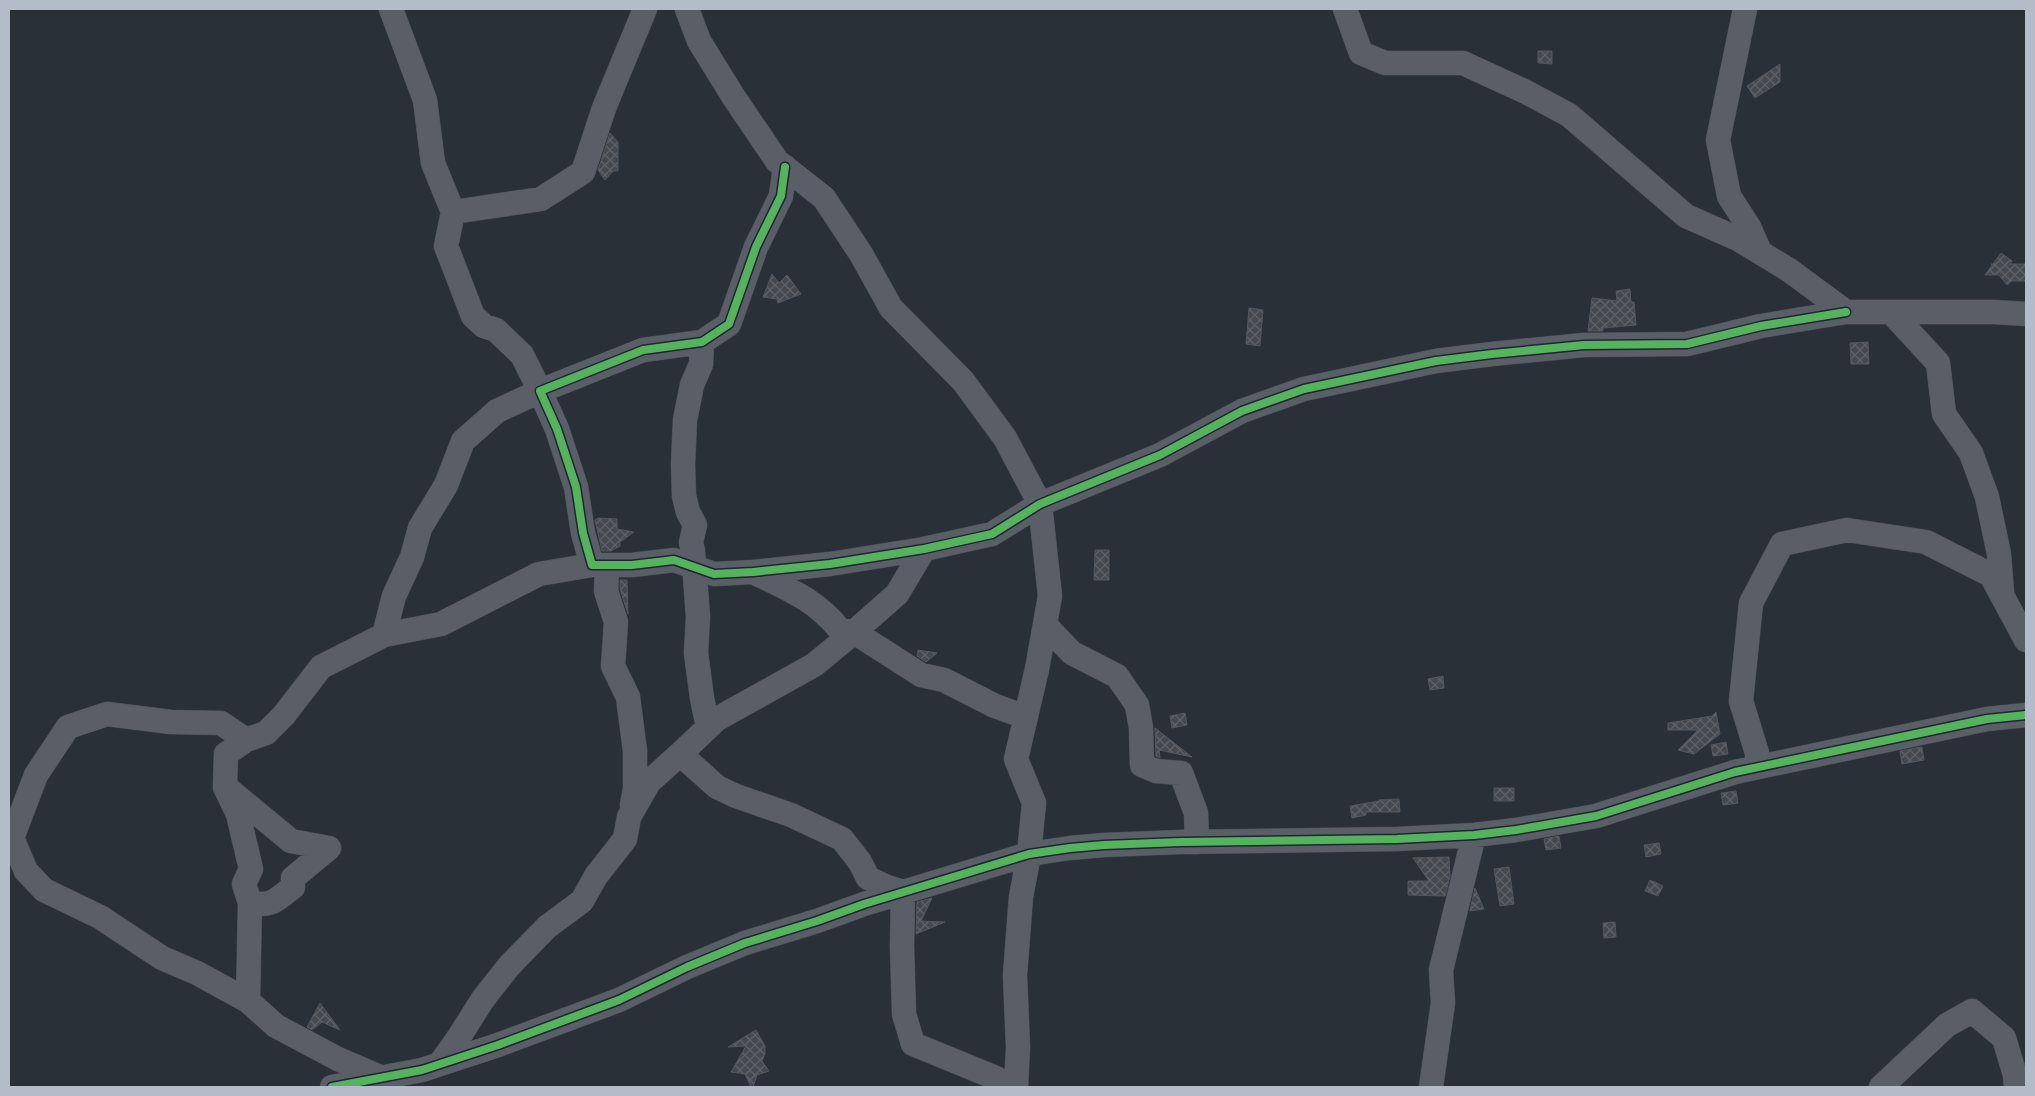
<svg xmlns="http://www.w3.org/2000/svg" width="2035" height="1096" font-family="'DM Sans',sans-serif">
	<style>
		.building { fill: url(#building-cross-hatch); stroke: #52575f }
		.lines { fill: none; stroke-linecap: round; stroke-linejoin: round }
		.minor-casing { stroke: #484c53; stroke-width: 25 }
		.minor { stroke: #5a5e66; stroke-width: 24 }
		.cycleway-casing { stroke: #1d2633; stroke-width: 11 }
		.cycleway { stroke: #56b35d; stroke-width: 8 }
	</style>
	<defs>
		<pattern id="building-cross-hatch" width="8" height="8" patternUnits="userSpaceOnUse" patternTransform="scale(1.25)"><rect width="8" height="8" fill="#444950"/><path d="M0 0l8 8M0 8l8-8" fill="none" stroke="#5d6168"/></pattern>
	</defs>
	<rect width="100%" height="100%" fill="#2a3038"/>
	<!-- building -->
	<path class="building" d="M1538 51H1552V64L1538 63Z
		M1780 64V82L1755 98 1747 86Z
		M610 133 618 142V171H613L605 180 598 170Z
		M2001 253 2012 261 2010 264H2026V281H2012L2007 285 1999 275H1985L1992 265 1991 264H1993Z
		M772 274 779 283 787 275 801 294 778 303 777 299 763 297Z
		M1630 289 1631 302H1634L1636 325 1603 328V331H1588L1592 298 1617 301 1616 291Z
		M1249 308 1263 310 1260 346 1246 344Z
		M1868 342 1869 364H1851L1850 343Z
		M598 518 617 519V529L634 532 620 542V546L611 551H602L595 520Z
		M1095 550H1109V580H1094Z
		M620 580H627L628 614 620 589Z
		M918 650 937 653 926 662 917 656Z
		M1443 676 1444 688 1430 690 1428 679Z
		M1716 712 1720 734 1694 754 1678 750 1698 730H1668V723L1712 716Z
		M1185 713 1187 725 1172 728 1170 716Z
		M1155 728 1192 757 1159 750 1160 758 1156 756Z
		M1726 742 1728 754 1713 756 1711 745Z
		M1922 747 1924 760 1902 764 1900 751Z
		M1494 788H1514V801H1494Z
		M1736 791 1738 803 1723 805 1721 793Z
		M1399 799 1400 812H1366V815L1352 818 1350 806 1379 801V800Z
		M1559 836 1561 848 1546 850 1544 839Z
		M1659 843 1661 854 1646 857 1644 845Z
		M1449 857 1450 876 1445 896 1408 895V881H1429L1413 858Z
		M1509 867 1514 904 1500 906 1494 869Z
		M1650 880 1663 886 1658 896 1645 891Z
		M1475 888 1484 909 1470 911V910Z
		M932 898 921 921 945 922 916 934 917 902Z
		M1615 922 1616 937 1604 938 1603 923Z
		M320 1003 340 1030 322 1022 312 1030 307 1027Z
		M756 1030 765 1046V1054L762 1061 769 1071 757 1075 753 1087H751L745 1074 731 1072 746 1046 728 1047Z"/>
	<g class="lines">
		<defs>
			<path id="minor" d="M391 9 425 100 433 163 453 212 541 199 583 172 604 108 645 9
				M687 9 699 41 733 96 777 161 824 198 861 254 891 308 963 381 1005 438 1040 504 1050 596 1037 669 1016 759 1034 803 1029 854 1021 897 1015 975 1018 1047 1016 1087
				M1345 9 1361 53 1385 63H1463L1526 92 1569 115 1686 216 1738 239 1789 270 1846 312H1994L2026 314
				M1745 9 1718 140 1729 196 1749 227 1760 252
				M785 167 781 196 756 247 729 324 702 342 643 350 540 391 557 429 576 487 583 533 592 565H632L674 560 714 574 753 572 830 564 924 549 992 534 1040 504 1160 455 1242 411 1304 389 1436 361 1492 354 1584 345 1687 344 1761 326 1846 312
				M1891 312 1938 363 1944 414 1971 453 1987 497 1999 554 2002 593
				M702 342 701 364 692 385 685 420 683 464 684 496 688 512 695 525 691 542 693 551 698 617 696 653 702 698 708 727
				M607 565 606 591 616 622 613 666 628 697 635 751V789L632 805
				M753 572C788 589 815 599 840 630L854 632 921 675 944 680 995 706 1026 717
				M1045 625 1072 653 1117 676 1137 705 1141 728 1142 765 1156 771 1181 773 1196 813 1197 842
				M384 635 394 596 412 557 420 528 446 485 463 441 497 411 540 391 522 355 496 330 484 326 473 316 446 246 453 212
				M246 740 221 723 171 722 107 714 68 727 36 775 12 838 26 871 44 890 100 917 162 958 197 973 248 1001
				M680 754 717 719 814 665 854 632 897 594 924 549
				M1757 767V753L1741 701 1751 603 1782 544 1847 530 1926 542 1991 575 2026 640
				M228 789 291 841 329 848 293 878V887C276 900 272 907 250 903
				M440 1064 459 1037 483 999 509 966 547 927 582 901 596 876 625 839 629 817 649 782 680 754 717 787 736 796 791 815 842 839 860 862 868 878 887 887 903 892 902 946 904 1014 913 1044 996 1078 999 1087
				M380 1077 338 1059 276 1026 248 1001 250 903 244 884 251 869 238 814 225 787 226 754 246 740 266 733 284 715 321 667 384 635 441 624 539 574 592 565
				M332 1087 422 1070 498 1045 619 1000 687 967 745 943 817 921 864 904 1029 854 1070 848 1104 845 1181 842 1397 839 1474 835 1516 830 1596 816 1735 772 1987 719 2026 715
				M1431 1087 1443 1003 1441 970 1474 835
				M1881 1087 1947 1025 1972 1011 2004 1038 2015 1075 2016 1087"/>
		</defs>
		<!-- minor casing -->
		<use href="#minor" class="minor-casing"/>
		<!-- minor -->
		<use href="#minor" class="minor"/>
		<defs>
			<path id="cycleway" d="M785 167 781 196 756 247 729 324 702 342 643 350 540 391 557 429 576 487 583 533 592 565H632L674 560 714 574 753 572 830 564 924 549 992 534 1040 504 1160 455 1242 411 1304 389 1436 361 1492 354 1584 345 1687 344 1761 326 1846 312
				M332 1087 422 1070 498 1045 619 1000 687 967 745 943 817 921 864 904 1029 854 1070 848 1104 845 1181 842 1397 839 1474 835 1516 830 1596 816 1735 772 1987 719 2026 715"/>
		</defs>
		<!-- cycleway casing -->
		<use href="#cycleway" class="cycleway-casing"/>
		<!-- cycleway -->
		<use href="#cycleway" class="cycleway"/>
	</g>
	<!-- border -->
	<rect width="2035" height="1096" fill="none" stroke="#b4bcc9" stroke-width="20"/>
</svg>
